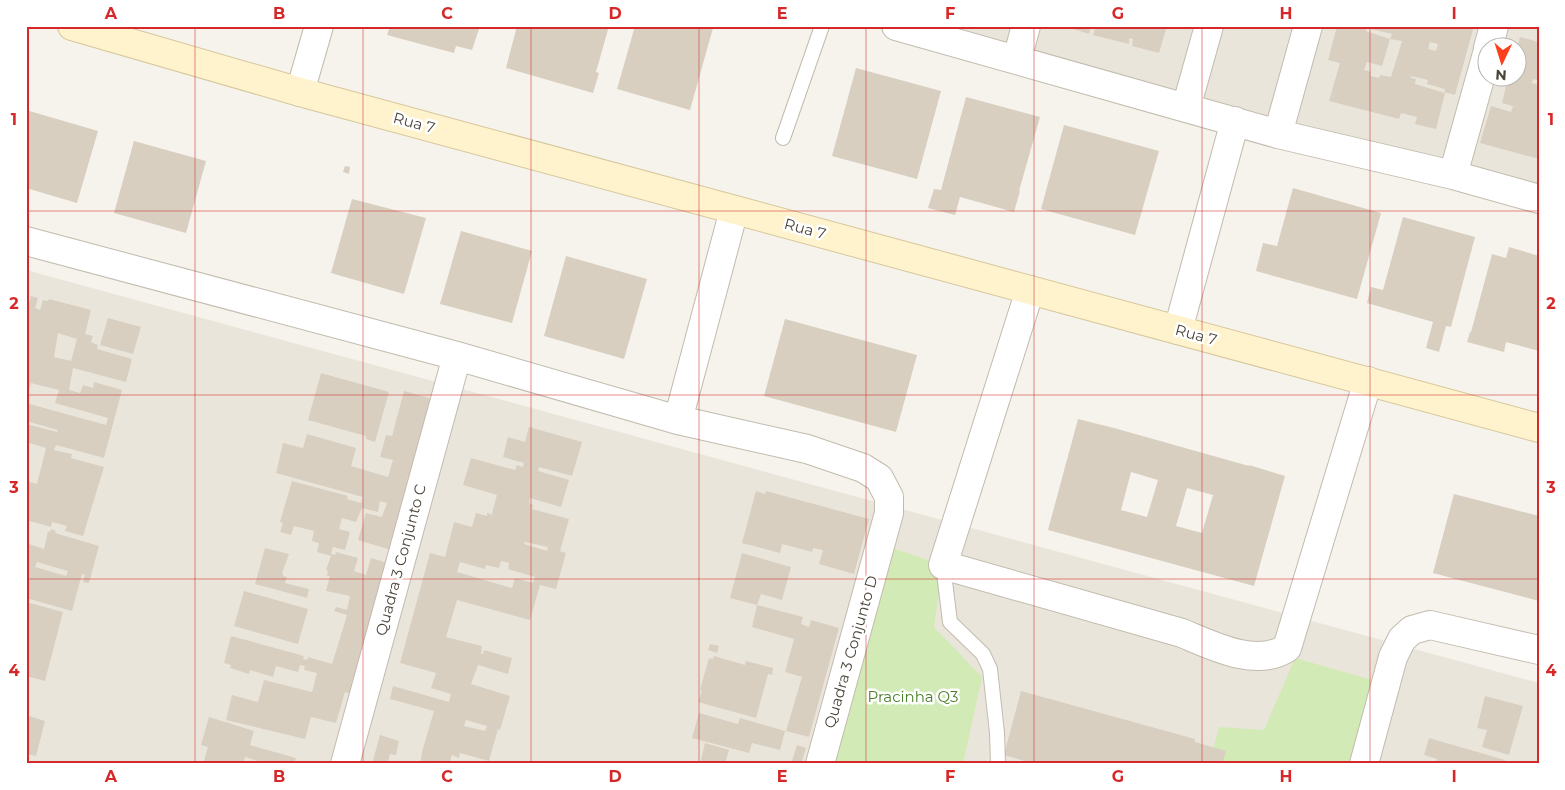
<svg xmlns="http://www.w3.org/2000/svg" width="1565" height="790" font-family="Montserrat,sans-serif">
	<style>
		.residential { fill: #eae5da; fill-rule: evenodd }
		.green { fill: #d2eab5 }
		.building { fill: #d8cfc1; fill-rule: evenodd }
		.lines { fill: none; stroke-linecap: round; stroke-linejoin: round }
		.service-casing { stroke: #c2bbae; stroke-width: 16 }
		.minor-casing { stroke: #c2bbae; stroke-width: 30 }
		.secondary-casing { stroke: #d6c79b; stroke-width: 30 }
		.service { stroke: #fff; stroke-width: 14 }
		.minor { stroke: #fff; stroke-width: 28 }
		.secondary { stroke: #fff3cd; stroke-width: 28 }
		.grid { fill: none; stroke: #d62828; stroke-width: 1; stroke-opacity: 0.55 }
		.labels { text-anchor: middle; stroke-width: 5; stroke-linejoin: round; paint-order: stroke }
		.street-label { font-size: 15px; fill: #4b4439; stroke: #fff }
		.park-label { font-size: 15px; fill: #4a7f2a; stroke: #fff }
		.neatline { fill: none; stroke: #d62828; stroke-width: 2 }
		.grid-label { font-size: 16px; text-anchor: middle; font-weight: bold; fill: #d62828 }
	</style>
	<rect width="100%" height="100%" fill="#f6f3ec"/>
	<!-- residential -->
	<path class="residential" d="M871 26H1539V209L1285 139ZM1488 48H1518V78H1488Z
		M26 270 1539 683V764H26Z"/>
	<!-- green -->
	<path class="green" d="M889 547 943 565 934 627 982 677 963 764H829Z
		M1295 658 1376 681 1353 764H1209L1219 727 1264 730Z"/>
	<!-- building -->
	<path class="building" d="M390 26H480L472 50 456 46 454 53 387 35Z
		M517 26H609L596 72 599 73 593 93 506 68Z
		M635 26 713 28 690 110 617 89Z
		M1064 26H1091L1089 34Z
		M1096 26H1167L1159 53 1132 46 1133 39 1129 38V44L1093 35Z
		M1337 26H1474L1455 95 1444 92 1445 89 1427 84 1428 80 1411 76V78L1416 79 1415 84 1445 93 1436 129 1415 124 1417 117 1401 113 1399 119 1329 101 1340 63 1328 60ZM1367 28 1392 34 1390 39 1366 31ZM1390 39 1402 41 1391 77 1380 75 1379 78 1370 76 1371 72 1364 70 1367 62 1382 66ZM1430 42 1438 44 1436 51 1428 49Z
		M1520 37 1539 42V74L1537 80 1533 79 1532 83 1539 85V159L1480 143 1491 106 1511 112 1513 106 1502 103 1508 78H1518L1517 48Z
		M856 68 941 91 917 179 832 156Z
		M966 97 1040 117 1019 191H1020L1014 212 960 197 955 215 928 208 934 189 941 190Z
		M26 110 98 131 77 203 26 188Z
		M1064 125 1159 151 1135 235 1041 209Z
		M134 141 206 161 186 233 114 213Z
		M345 166 350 167 349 174 343 172Z
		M1293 188 1381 213 1357 299 1256 271 1263 243 1277 246Z
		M352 199 426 218 404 294 331 273Z
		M1403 217 1475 237 1451 327 1446 326 1439 352 1426 348 1433 322 1367 303 1371 287 1383 290Z
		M461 231 532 251 512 323 440 304Z
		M1509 247 1539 256V351L1506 342 1504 352 1467 342 1470 332H1471L1492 254 1506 258Z
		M566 256 647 279 624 359 544 336Z
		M31 296 38 298 35 308 40 310 43 300 48 301 49 299 91 310 85 334 93 336 91 342 98 345 97 349 132 359 126 382 73 368 69 390 80 393 83 385 93 388 94 382 122 390 104 458 56 445 54 450 72 454 71 458 104 467 83 536 65 531 67 526 52 522 51 527 26 520V481L37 484 46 448 26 442V424L57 432 58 430 26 421V403L106 425 108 418 55 403 59 390 31 383 26 399V313ZM58 333 77 339 71 361 54 357Z
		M108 318 141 327 133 354 100 345Z
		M785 319 917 355 896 432 764 396Z
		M321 373 389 392 375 442 366 439V436L308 420Z
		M404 391 433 399 391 550 358 540 366 513 382 517 387 503 380 501 378 512 362 508 356 522 342 518 339 529 350 532 345 550 333 547 331 554 335 555 336 552 358 558 354 571 366 575 371 558 388 563 351 694 345 692 336 723 311 717 305 739 226 720 232 695 258 702 264 680 312 692 317 673 304 670 305 666 300 665 298 672 276 666 273 677 250 670 249 674 230 668 231 665 224 663 231 636 304 656 303 659 307 660 308 657 332 664 347 615 334 611 336 607 347 610 350 596 326 591 330 576H327L328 571 326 570 331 556 317 552 319 543 312 541 314 531 294 526 291 535 280 532 283 523 280 522 292 481 348 496 347 499 361 503 363 497 276 473 283 443 303 448 307 434 356 448 351 466 388 477 393 460 380 457 386 435 392 436Z
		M1078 419 1114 428 1249 466V465L1285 476 1254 586 1048 530ZM1131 472 1158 480 1147 517 1121 510ZM1187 488 1213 495 1202 533 1176 526Z
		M529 427 582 442 572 476 539 467 538 471 569 480 561 507 530 498 529 503 533 505 532 509 569 519 560 551 566 553 556 589 540 585 530 620 457 600 446 637 482 646 481 654H483L484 650 512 658 508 674 478 665 471 684 510 696 500 730 498 729 489 761 460 753 459 758 452 755 450 761 457 764H420L423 748 434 711 390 699 393 686 449 702 451 694 431 688 436 673 400 663 430 553 445 557 454 522 472 527 476 513 487 516V513L491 514V517L497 495 463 485 471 458 515 470 517 465 523 467 524 463 503 457 508 437 525 442ZM525 542 548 547 547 551 524 544ZM501 561 509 563 508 569 535 577 533 583 515 578 512 588 457 572 460 562 485 569 486 565 499 568ZM466 720 487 726 485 731 464 726Z
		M756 491 765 494 766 491 869 519 854 574 819 564 823 550 813 548 812 552 782 544 780 553 742 543Z
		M1454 494 1539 516V601L1433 573Z
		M51 529 56 531 55 533 99 546 89 583 83 582 85 575 82 574 72 611 26 598V543L44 549 48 531 50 532ZM37 562 68 571 66 576 35 567Z
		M265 548 289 554 282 573 283 574V576L287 577 285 583 309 589 307 598 255 584Z
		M742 553 791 567 782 600 761 594 757 605 730 598Z
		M244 591 308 609 298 644 234 626Z
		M26 602 63 612 45 681 26 676Z
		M757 605 803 617 801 624 809 627 811 620 839 628 809 737 786 731 802 677 785 672 794 639 752 627Z
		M710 644 719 646 717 653 708 650Z
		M714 656 745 665 746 661 773 668 772 675 768 674 756 718 698 702 702 691 700 690 709 658 713 659Z
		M1021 691 1195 739V742L1226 751 1222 764H1035L1004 755Z
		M1485 696 1523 706 1509 755 1482 747 1487 730 1477 728Z
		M699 713 738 724 740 718 785 731 780 750 752 743 749 753 692 738Z
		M26 715 45 721 36 756 26 754Z
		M209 717 254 731 250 745 296 758 294 764H268L245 757 243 764H203L208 747 201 745Z
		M380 735 399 741 396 755 390 754 388 762 393 764H372Z
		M1429 738 1505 760 1504 764H1435L1437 759 1424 755Z
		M705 743 729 750 725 764H700Z
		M797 745 806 748 801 764H791Z"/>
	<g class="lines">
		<defs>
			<path id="service" d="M783 138 822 26
				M943 565 950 622 983 654 990 669 997 733 998 764"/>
			<path id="minor" d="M896 26 1278 134 1453 175 1539 199
				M1488 48 1494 26
				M1017 59 1026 26
				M300 92 319 26
				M1186 108 1209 26
				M1278 134 1308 26
				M1453 175 1488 50
				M26 241 457 356 678 420 807 449 863 468 879 478 889 497V513L820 764
				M1030 290 943 565 1182 633C1213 646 1256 668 1287 648L1368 381
				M1178 330 1235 121
				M678 420 734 210
				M345 764 457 356
				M1364 764 1393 657 1402 639 1412 630 1430 625 1539 650"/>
			<path id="secondary" d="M72 26 300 92 1539 428"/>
		</defs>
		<!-- service casing -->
		<use href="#service" class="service-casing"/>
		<!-- minor casing -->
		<use href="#minor" class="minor-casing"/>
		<!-- secondary casing -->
		<use href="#secondary" class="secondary-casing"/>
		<!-- service -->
		<use href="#service" class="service"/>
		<!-- minor -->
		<use href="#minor" class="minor"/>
		<!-- secondary -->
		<use href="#secondary" class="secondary"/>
	</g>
	<!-- grid -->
	<path class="grid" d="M195 26V764M363 26V764M531 26V764M699 26V764M866 26V764M1034 26V764M1202 26V764M1370 26V764M26 211H1539M26 395H1539M26 579H1539"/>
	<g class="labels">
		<!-- street labels -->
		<g class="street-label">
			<text transform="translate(414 123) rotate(15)" y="5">Rua 7</text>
			<text transform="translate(805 229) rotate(15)" y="5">Rua 7</text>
			<text transform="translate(1196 335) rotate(15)" y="5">Rua 7</text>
			<text transform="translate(401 560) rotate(-75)" y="5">Quadra 3 Conjunto C</text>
			<text transform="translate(851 652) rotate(-74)" y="5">Quadra 3 Conjunto D</text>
		</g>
		<!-- park labels -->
		<g class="park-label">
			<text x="913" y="702">Pracinha Q3</text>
		</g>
	</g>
	<!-- border -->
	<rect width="1565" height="790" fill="none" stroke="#ffffff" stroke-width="55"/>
	<!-- north arrow -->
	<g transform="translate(1502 62) rotate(184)"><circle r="24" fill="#ffffff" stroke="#b7b4b0"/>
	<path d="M0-4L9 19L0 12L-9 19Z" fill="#fc3f1d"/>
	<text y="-8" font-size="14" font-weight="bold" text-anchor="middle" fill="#4b4439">N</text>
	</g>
	<rect x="28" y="28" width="1510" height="734" class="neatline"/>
	<g class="grid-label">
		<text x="111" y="19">A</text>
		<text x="279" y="19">B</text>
		<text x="447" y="19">C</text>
		<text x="615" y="19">D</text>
		<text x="782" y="19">E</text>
		<text x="950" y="19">F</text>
		<text x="1118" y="19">G</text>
		<text x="1286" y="19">H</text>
		<text x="1454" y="19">I</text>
		<text x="14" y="125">1</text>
		<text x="1551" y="125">1</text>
		<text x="14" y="309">2</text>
		<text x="1551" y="309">2</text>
		<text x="14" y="493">3</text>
		<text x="1551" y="493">3</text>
		<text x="14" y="676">4</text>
		<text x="1551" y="676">4</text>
		<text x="111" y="782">A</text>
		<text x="279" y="782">B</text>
		<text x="447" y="782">C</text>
		<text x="615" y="782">D</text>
		<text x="782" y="782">E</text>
		<text x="950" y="782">F</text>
		<text x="1118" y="782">G</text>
		<text x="1286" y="782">H</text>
		<text x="1454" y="782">I</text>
	</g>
</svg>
